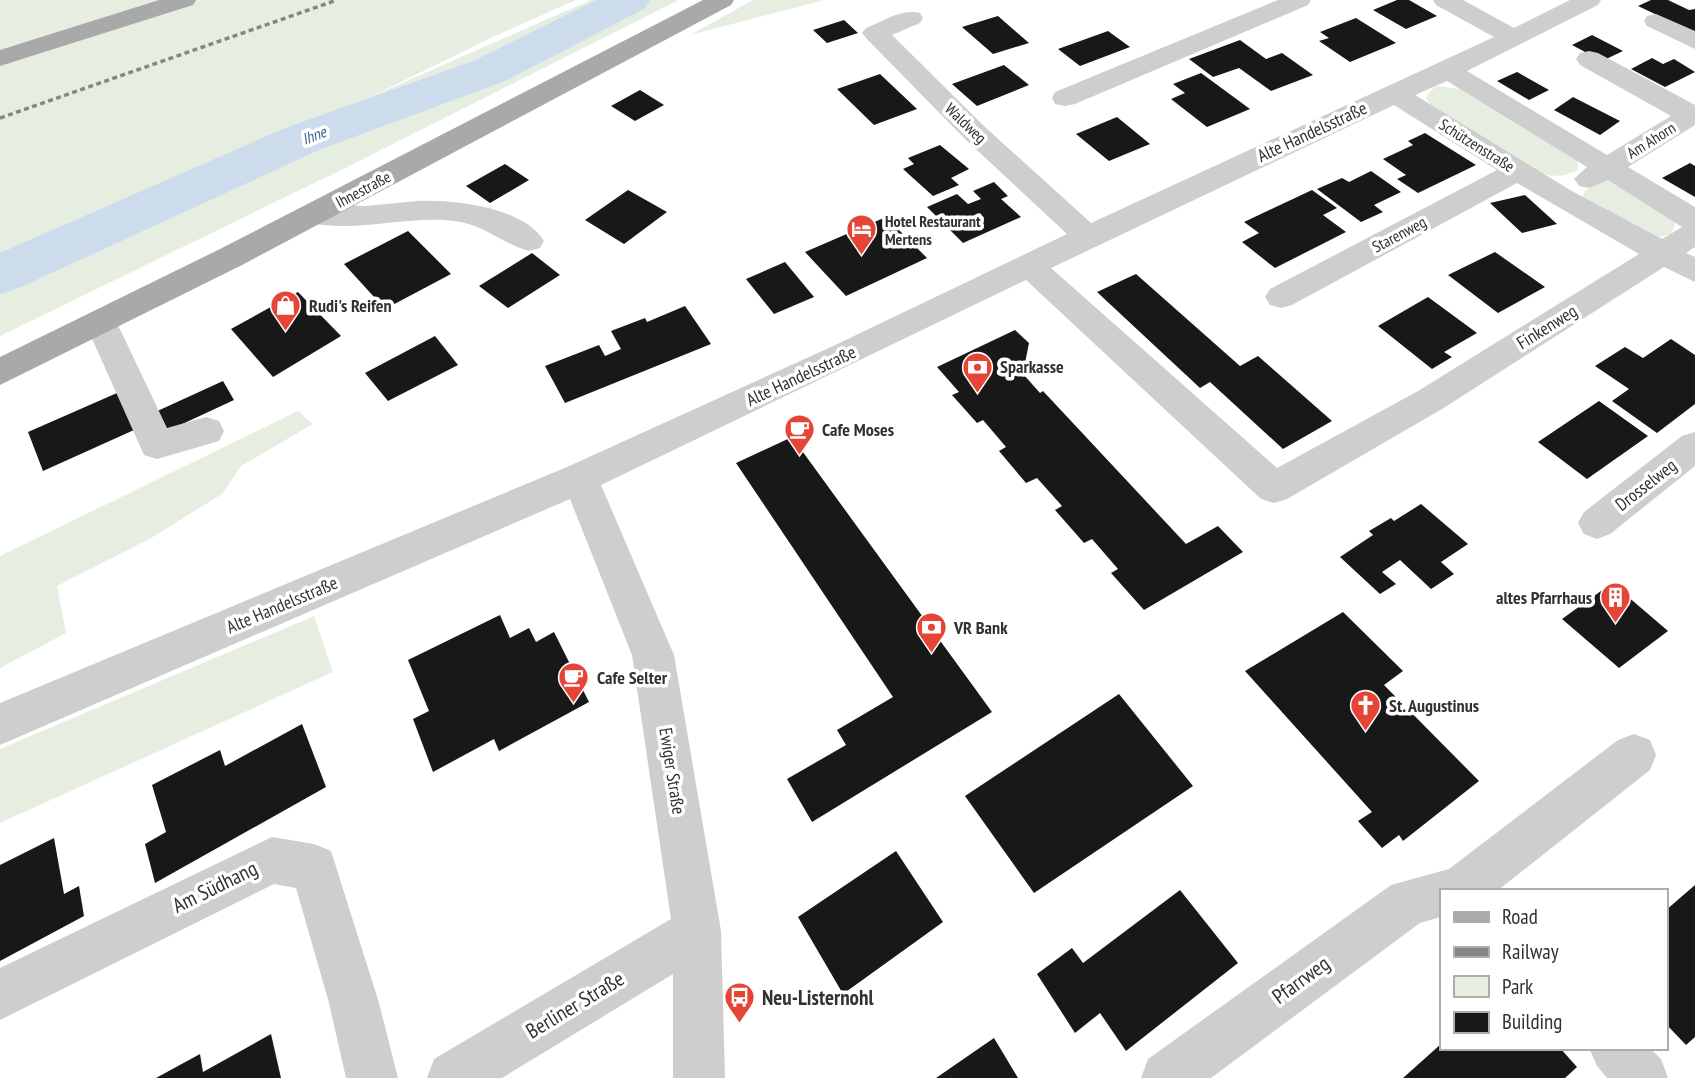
<svg xmlns="http://www.w3.org/2000/svg" width="1695" height="1078" font-family="'PT Sans Narrow',sans-serif">
	<style>
		.green { fill: #e5eee0 }
		.lines { fill: none; stroke-linecap: round; stroke-linejoin: round }
		.river { fill: #cddced; fill-rule: evenodd }
		.building { fill: #181818 }
		.minor { fill: #cecece; fill-rule: evenodd }
		.major { fill: #a9a9a9; fill-rule: evenodd }
		.rail { stroke: #868686; stroke-width: 3.5; stroke-dasharray: 5 3.5; stroke-linecap: butt }
		.labels { text-anchor: middle; stroke-width: 7; stroke-linejoin: round; paint-order: stroke }
		.far-street-label { font-size: 16px; fill: #313131; stroke: #fff }
		.far-water-label { font-size: 16px; font-style: italic; fill: #3f6694; stroke: #fff }
		.far-poi-label { font-size: 16px; font-weight: bold; fill: #313131; stroke: #fff; text-anchor: start }
		.street-label { font-size: 18px; fill: #313131; stroke: #fff }
		.poi-label { font-size: 18px; font-weight: bold; fill: #313131; stroke: #fff; text-anchor: start }
		.near-street-label { font-size: 21px; fill: #313131; stroke: #fff }
		.near-poi-label { font-size: 21px; font-weight: bold; fill: #313131; stroke: #fff; text-anchor: start }
	</style>
	<rect width="100%" height="100%" fill="#fff"/>
	<!-- green -->
	<path class="green" d="M0 0H576L495 36 368 98 591 0H679L339 171 0 336Z
		M753 0H824L690 35Z
		M1437 86 1466 90 1578 161V170C1562 178 1550 177 1534 171L1432 107 1426 98 1430 91Z
		M1611 179 1676 221 1671 234 1656 238 1583 199 1584 192 1600 180Z
		M298 411 313 424 241 466 222 494 151 538 57 586 66 633 0 668V556Z
		M314 616 333 672 0 823V749Z"/>
	<g class="lines">
		<!-- river -->
		<path class="river" d="M596 0H650L644 9 505 81 319 150 19 288 0 294V253L285 128 473 61Z"/>
	</g>
	<!-- building -->
	<path class="building" d="M1397 0H1409L1437 16 1406 29 1373 10Z
		M1651 0H1668L1689 10 1695 9V33L1638 6Z
		M998 16 1029 43 993 54 962 27Z
		M1356 18 1396 43 1350 62 1319 41 1329 38 1320 32Z
		M844 20 858 33 827 43 813 30Z
		M1108 31 1130 47 1080 66 1058 49Z
		M1592 35 1623 51 1602 61 1572 45Z
		M1240 40 1266 59 1282 53 1313 75 1271 91 1239 68 1213 77 1189 59Z
		M1652 58 1663 64 1674 59 1695 72 1665 87 1631 69Z
		M1004 65 1029 85 977 106 952 84Z
		M1517 72 1549 90 1529 100 1497 81Z
		M1201 73 1250 109 1207 127 1171 99 1185 93 1173 84Z
		M880 74 917 109 874 125 837 89Z
		M640 90 664 105 635 121 611 106Z
		M1573 97 1620 121 1600 135 1554 110Z
		M1117 117 1150 144 1109 161 1076 134Z
		M1425 133 1476 165 1418 193 1397 179 1406 175 1383 159 1413 145 1408 141Z
		M940 145 969 169 951 178 959 185 933 196 903 169 914 164 908 158Z
		M1690 163 1695 166V197L1662 178Z
		M505 164 529 180 490 203 466 186Z
		M1371 171 1401 192 1374 205 1383 212 1361 222 1317 189 1342 178 1349 182Z
		M994 182 1008 196 1001 199 1021 217 963 243 927 207 957 194 968 204 981 199 973 191Z
		M628 190 667 212 624 244 585 220Z
		M1312 190 1337 208 1323 215 1346 232 1275 268 1242 242 1259 233 1244 222Z
		M1525 195 1557 224 1522 233 1490 203Z
		M886 217 927 258 846 296 805 252Z
		M408 231 451 274 385 309 344 264Z
		M1495 252 1545 287 1498 313 1448 275Z
		M532 253 560 275 508 308 479 286Z
		M785 262 814 297 774 314 746 279Z
		M1136 274 1240 366 1258 356 1332 421 1283 449 1210 382 1200 388 1097 292Z
		M298 292 341 336 273 377 231 329Z
		M1428 297 1477 333 1444 352 1452 357 1432 369 1378 326Z
		M685 306 711 344 565 403 545 366 599 345 605 356 621 349 611 331 645 318 647 322Z
		M1015 330 1029 343 1025 363 1016 366 1040 393 1043 391 1186 544 1218 526 1243 552 1144 610 1111 573 1118 569 1092 539 1084 543 1055 510 1062 506 1037 478 1026 483 999 451 1006 447 983 420 977 423 952 395 959 392 937 367Z
		M435 336 458 365 388 401 365 373Z
		M1671 339 1695 355V404L1657 433 1612 401 1629 389 1595 366 1625 347 1643 358Z
		M223 381 234 400 163 433 153 413Z
		M117 393 134 430 43 471 28 432Z
		M1599 401 1648 436 1587 479 1538 442Z
		M792 437 992 712 812 822 787 779 846 745 837 730 893 697 736 463Z
		M1421 504 1468 544 1441 562 1454 574 1431 589 1400 560 1382 572 1396 584 1380 594 1340 557 1373 535 1369 531 1391 518 1394 521Z
		M1612 583 1668 631 1619 668 1562 619Z
		M1343 612 1403 671 1384 685 1479 781 1403 841 1399 835 1382 848 1358 821 1372 812 1245 671Z
		M500 615 510 638 529 628 536 642 554 632 589 702 499 751 494 739 433 772 413 719 429 711 408 660Z
		M1119 694 1193 786 1034 893 965 796Z
		M302 724 326 787 155 883 145 844 166 832 152 785 220 750 225 766Z
		M54 838 64 894 79 886 84 916 0 961V865Z
		M896 851 943 922 843 994 798 917Z
		M1695 885V1037L1686 1045 1665 1023V911Z
		M1180 890 1238 963 1126 1051 1100 1013 1075 1033 1037 974 1072 948 1083 963Z
		M271 1034 281 1078H156L200 1054 203 1072Z
		M994 1038 1018 1078H936Z
		M1441 1044V1048H1560L1577 1067 1565 1078H1403Z"/>
	<g class="lines">
		<!-- minor -->
		<path class="minor" d="M1278 0H1311L1308 5 1075 104 1065 106 1055 104 1052 98 1055 92Z
			M1433 0H1463L1514 28 1570 0H1601L1598 5 1467 71 1607 155 1671 116 1580 65 1576 59 1580 53 1589 51 1598 53 1695 105V125L1628 167 1695 207V247L1686 253 1695 257V282L1664 267 1442 409 1287 499 1274 503 1261 499 1026 280 601 485 674 655 721 931 725 1078H673V974L502 1078H427L434 1059 671 919 632 655 570 499 0 745V703L567 467 831 347 1067 234 965 139 866 38 862 33 866 28C883 21 902 8 920 13L923 18 920 23 892 35 985 127 1091 223 1494 37 1436 5ZM1447 81 1587 167 1574 179 1579 186 1589 188 1608 180 1682 227 1662 239 1570 190 1415 95ZM1394 105 1497 170 1270 289 1265 297 1270 305 1281 308 1292 305 1517 183 1639 254 1418 391 1277 468 1051 268Z
			M1656 14 1695 31V49L1647 26 1644 21 1647 16Z
			M417 201C453 199 524 207 544 241L540 248 529 251C503 244 483 224 454 221 404 215 353 235 303 221L299 214 303 207 314 204 366 206Z
			M101 311 113 315 117 323 167 428 206 417 219 421 224 431 219 441 157 459 144 455 85 323 89 315Z
			M1695 432V466L1610 534 1597 539 1584 534 1578 523 1584 512 1682 436Z
			M1634 734 1650 740 1656 755 1650 770 1497 891H1441V917L1420 923 1211 1078H1141L1148 1059 1391 885 1449 869 1618 740Z
			M272 837 314 844 331 851 379 1003 398 1078H346L329 1003 296 888 274 884 0 1020V968Z
			M1589 1048H1650L1661 1059 1668 1078H1607L1597 1066Z"/>
		<!-- major -->
		<path class="major" d="M159 0H196L193 5 0 66V50Z
			M703 0H734L731 5 242 265 0 385V357L220 249Z"/>
		<!-- rail -->
		<path class="rail" d="M0 118 337 0"/>
	</g>
	<!-- icons -->
	<defs>
		<symbol id="hotel-pin" viewBox="-11 -11 22 30"><path d="M0 17L-7.5 6A9.5 9.5 0 1 1 7.5 6Z" fill="#e54537" stroke="#fff"/><path d="M-6-4.5h1.5V1H6V5H4.5V3h-9V5H-6ZM-4 0a1.8 1.8 0 1 1 3.6 0ZM.5 0V-2.5h3Q6-2.5 6 0Z" fill="#fff"/></symbol>
		<symbol id="shop-pin" viewBox="-11 -11 22 30"><path d="M0 17L-7.5 6A9.5 9.5 0 1 1 7.5 6Z" fill="#e54537" stroke="#fff"/><path d="M-5-2.5h2.3a2.7 3.5 0 0 1 5.4 0H5L5.5 6h-11ZM-1.5-2.5h3a1.5 2.3 0 0 0-3 0Z" fill="#fff"/></symbol>
		<symbol id="bank-pin" viewBox="-11 -11 22 30"><path d="M0 17L-7.5 6A9.5 9.5 0 1 1 7.5 6Z" fill="#e54537" stroke="#fff"/><path d="M-6-4H6V4H-6ZM0-2.3a2.3 2.3 0 1 0 0 4.6a2.3 2.3 0 1 0 0-4.6Z" fill="#fff"/></symbol>
		<symbol id="cafe-pin" viewBox="-11 -11 22 30"><path d="M0 17L-7.5 6A9.5 9.5 0 1 1 7.5 6Z" fill="#e54537" stroke="#fff"/><path d="M-5.5-4.5H6V0H3Q3 3.5 0 3.5H-2.5Q-5.5 3.5-5.5 0ZM3-3.2v2h1.7v-2ZM-6 4.5H4V6H-6Z" fill="#fff"/></symbol>
		<symbol id="building-pin" viewBox="-11 -11 22 30"><path d="M0 17L-7.5 6A9.5 9.5 0 1 1 7.5 6Z" fill="#e54537" stroke="#fff"/><path d="M-4-6H4V6H1V3H-1V6H-4ZM-2.5-4.3h1.7v1.8h-1.7ZM.8-4.3h1.7v1.8H.8ZM-2.5-1h1.7V.8h-1.7ZM.8-1h1.7V.8H.8Z" fill="#fff"/></symbol>
		<symbol id="church-pin" viewBox="-11 -11 22 30"><path d="M0 17L-7.5 6A9.5 9.5 0 1 1 7.5 6Z" fill="#e54537" stroke="#fff"/><path d="M-1.2-6h2.4v3.5h3.3v2.4h-3.3V6h-2.4V-.1h-3.3v-2.4h3.3Z" fill="#fff"/></symbol>
		<symbol id="bus-pin" viewBox="-11 -11 22 30"><path d="M0 17L-7.5 6A9.5 9.5 0 1 1 7.5 6Z" fill="#e54537" stroke="#fff"/><path d="M-5-6H5V4H4V6H2V4H-2V6H-4V4H-5ZM-3.5-4V0h7V-4ZM-3.5 1.2v1.5H-2V1.2ZM2 1.2v1.5H3.5V1.2Z" fill="#fff"/></symbol>
	</defs>
	<g fill-rule="evenodd">
		<use href="#hotel-pin" x="844" y="212" width="35" height="47"/>
		<use href="#shop-pin" x="268" y="288" width="35" height="47"/>
		<use href="#bank-pin" x="960" y="350" width="35" height="47"/>
		<use href="#cafe-pin" x="782" y="412" width="35" height="47"/>
		<use href="#building-pin" x="1598" y="580" width="35" height="47"/>
		<use href="#bank-pin" x="914" y="610" width="35" height="47"/>
		<use href="#cafe-pin" x="556" y="660" width="35" height="47"/>
		<use href="#church-pin" x="1348" y="688" width="35" height="47"/>
		<use href="#bus-pin" x="722" y="980" width="35" height="47"/>
	</g>
	<g class="labels">
		<!-- far-street labels -->
		<g class="far-street-label">
			<text transform="translate(966 123) rotate(44)" y="6">Waldweg</text>
			<text transform="translate(1651 140) rotate(-32)" y="6">Am Ahorn</text>
			<text transform="translate(1477 145) rotate(32)" y="6">Schützenstraße</text>
			<text transform="translate(363 189) rotate(-28)" y="6">Ihnestraße</text>
			<text transform="translate(1399 234) rotate(-28)" y="6">Starenweg</text>
		</g>
		<!-- far-water labels -->
		<g class="far-water-label">
			<text transform="translate(314 135) rotate(-21)" y="6">Ihne</text>
		</g>
		<!-- far-poi labels -->
		<g class="far-poi-label">
			<text x="885" y="227">Hotel Restaurant<tspan x="885" dy="18">Mertens</tspan></text>
		</g>
		<!-- street labels -->
		<g class="street-label">
			<text transform="translate(1312 132) rotate(-25)" y="6">Alte Handelsstraße</text>
			<text transform="translate(1547 327) rotate(-32)" y="6">Finkenweg</text>
			<text transform="translate(801 376) rotate(-25)" y="6">Alte Handelsstraße</text>
			<text transform="translate(1646 485) rotate(-38)" y="6">Drosselweg</text>
			<text transform="translate(282 605) rotate(-23)" y="6">Alte Handelsstraße</text>
			<text transform="translate(672 771) rotate(81)" y="6">Ewiger Straße</text>
		</g>
		<!-- poi labels -->
		<g class="poi-label">
			<text x="309" y="312">Rudi's Reifen</text>
			<text x="1000" y="373">Sparkasse</text>
			<text x="822" y="436">Cafe Moses</text>
			<text x="1592" y="604" text-anchor="end">altes Pfarrhaus</text>
			<text x="954" y="634">VR Bank</text>
			<text x="597" y="684">Cafe Selter</text>
			<text x="1389" y="712">St. Augustinus</text>
		</g>
		<!-- near-street labels -->
		<g class="near-street-label">
			<text transform="translate(215 887) rotate(-26)" y="7">Am Südhang</text>
			<text transform="translate(1301 980) rotate(-36)" y="7">Pfarrweg</text>
			<text transform="translate(575 1005) rotate(-31)" y="7">Berliner Straße</text>
		</g>
		<!-- near-poi labels -->
		<g class="near-poi-label">
			<text x="762" y="1005">Neu-Listernohl</text>
		</g>
	</g>
	<!-- legend -->
	<rect x="1440" y="889" width="228" height="161" fill="#ffffff" stroke="#adadad" stroke-width="2"/>
	<rect x="1454" y="912" width="35" height="10" fill="#a9a9a9" stroke="#adadad" stroke-width="2"/>
	<text x="1502" y="924" font-size="21" fill="#313131">Road</text>
	<rect x="1454" y="947" width="35" height="10" fill="#868686" stroke="#adadad" stroke-width="2"/>
	<text x="1502" y="959" font-size="21" fill="#313131">Railway</text>
	<rect x="1454" y="976" width="35" height="21" fill="#e5eee0" stroke="#adadad" stroke-width="2"/>
	<text x="1502" y="994" font-size="21" fill="#313131">Park</text>
	<rect x="1454" y="1012" width="35" height="21" fill="#181818" stroke="#adadad" stroke-width="2"/>
	<text x="1502" y="1029" font-size="21" fill="#313131">Building</text>
</svg>
